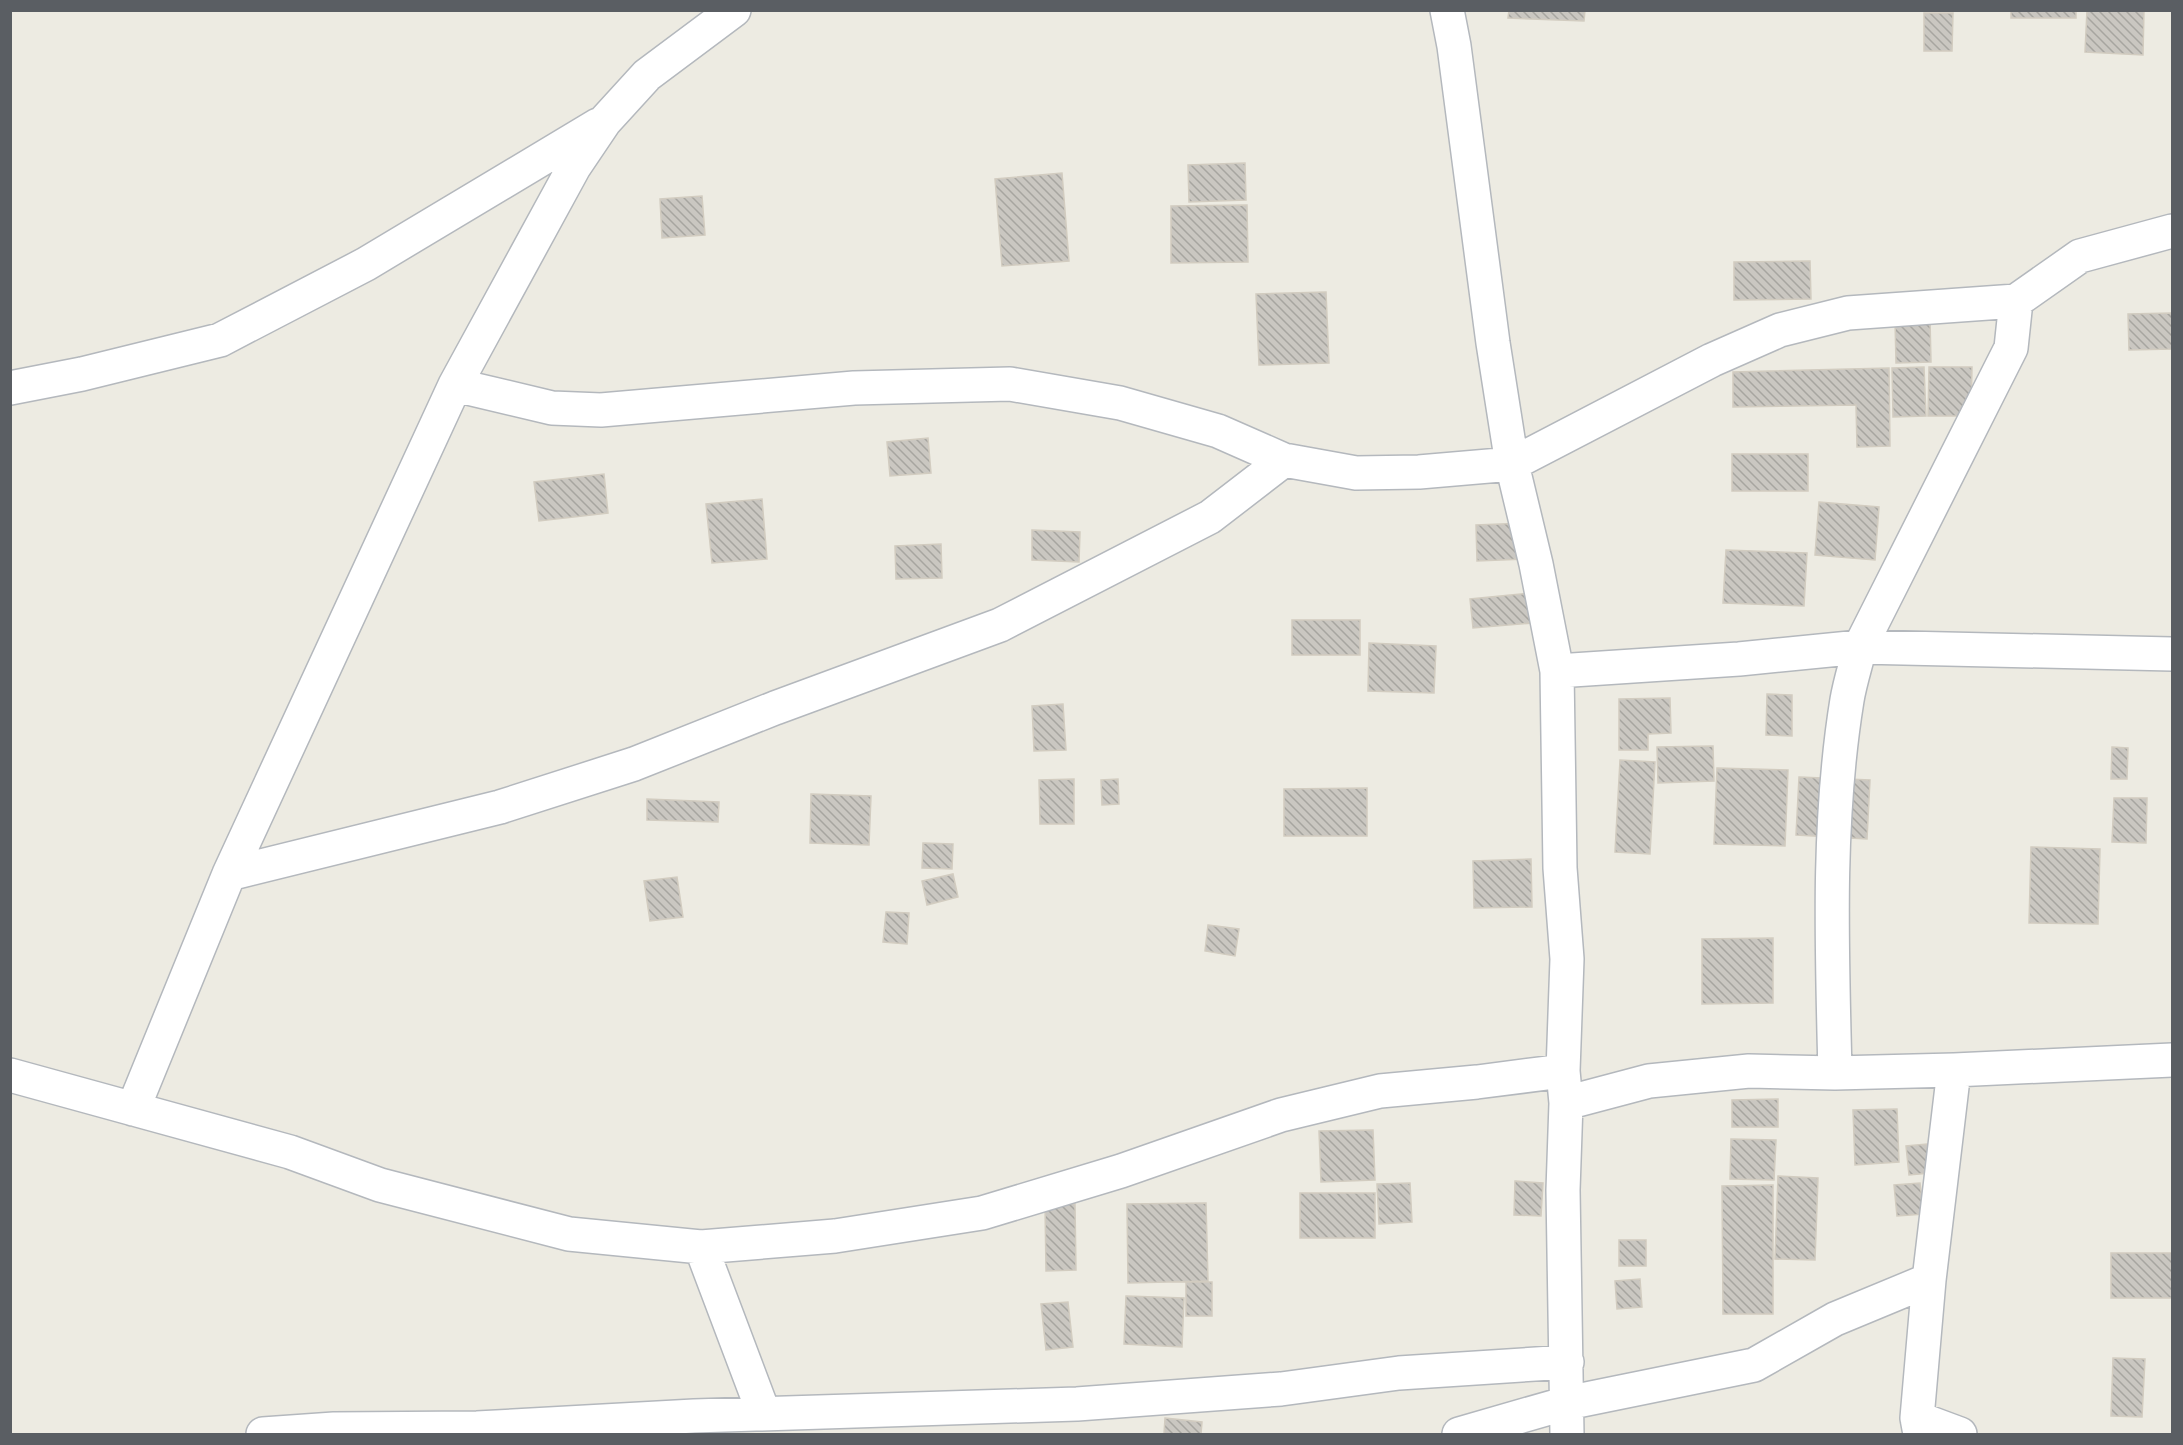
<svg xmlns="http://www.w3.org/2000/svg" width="2183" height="1445" font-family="'Fira Sans',sans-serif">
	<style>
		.building { fill: url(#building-back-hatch); stroke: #d2ccc0; stroke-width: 1.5 }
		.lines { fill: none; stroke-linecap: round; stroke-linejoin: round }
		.minor-casing { stroke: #b4b8bd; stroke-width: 36 }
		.minor { stroke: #fff; stroke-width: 33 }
	</style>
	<defs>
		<pattern id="building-back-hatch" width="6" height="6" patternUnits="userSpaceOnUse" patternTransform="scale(1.5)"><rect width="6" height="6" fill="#cac7c1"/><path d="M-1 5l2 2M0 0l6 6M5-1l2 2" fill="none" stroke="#a7a5a0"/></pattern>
	</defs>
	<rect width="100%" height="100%" fill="#edebe2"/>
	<!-- building -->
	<path class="building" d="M1509 10H1585L1584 21 1508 18Z
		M2011 10H2076V18H2011Z
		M2087 10H2144L2143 55 2085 52Z
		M1924 13H1953L1952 51H1924Z
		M1245 163 1246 200 1189 202 1188 165Z
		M1062 173 1069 261 1002 266 995 179Z
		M702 196 705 235 662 238 660 199Z
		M1247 205 1248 262 1171 263V206Z
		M1810 261 1811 299 1734 300V262Z
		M1326 292 1329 363 1259 365 1256 294Z
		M2172 313V349L2129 350 2128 314Z
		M1930 319 1931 362 1896 363 1895 320Z
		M1924 367 1926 416 1893 417 1892 368Z
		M1929 367H1972L1971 416H1928Z
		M1889 368 1890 446 1857 447 1856 405 1733 407V372Z
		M928 438 931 473 890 476 887 442Z
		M1732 454H1808V491H1732Z
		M604 474 608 513 539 521 534 482Z
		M762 499 767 559 712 563 706 504Z
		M1819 502 1879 507 1875 560 1815 555Z
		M1526 523 1527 559 1477 561 1476 525Z
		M1032 530 1080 532 1079 562 1032 560Z
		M941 544 942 578 896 579 895 546Z
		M1726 550 1807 553 1804 606 1723 603Z
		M1531 593 1533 623 1473 628 1470 599Z
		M1292 620H1360V655H1292Z
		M1369 643 1436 646 1434 693 1368 691Z
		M1767 694 1792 695V736L1766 735Z
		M1670 698 1671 733 1648 734V750H1619V699Z
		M1063 704 1066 750 1034 751 1032 706Z
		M1713 746 1714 781 1658 783 1657 747Z
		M2112 747 2128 748 2127 779H2111Z
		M1620 760 1655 762 1650 854 1615 852Z
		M1717 768 1788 770 1785 846 1714 844Z
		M1799 777 1870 780 1867 839 1796 835Z
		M1074 779V824H1040L1039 780Z
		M1118 779 1119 804 1102 805 1101 780Z
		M1367 788V836H1284V789Z
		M811 794 871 796 869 845 810 843Z
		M2114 798H2147L2146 843 2112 842Z
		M647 799 719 802 718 822 647 820Z
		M923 843 953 844 952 869 922 868Z
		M2031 847 2100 849 2098 924 2029 923Z
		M1531 859 1532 907 1474 908 1473 861Z
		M953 874 958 897 927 905 922 881Z
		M677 877 683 917 650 921 644 881Z
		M886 912 909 913 907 944 883 942Z
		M1208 925 1239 929 1235 956 1205 951Z
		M1773 938V1003L1702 1004V939Z
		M1778 1099V1127H1732V1100Z
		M1897 1109 1899 1162 1855 1165 1853 1110Z
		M1373 1130 1375 1180 1321 1182 1319 1131Z
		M1731 1139 1776 1140 1774 1180 1730 1179Z
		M1927 1144 1930 1173 1909 1175 1906 1146Z
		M1778 1176 1818 1178 1815 1260 1775 1259Z
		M1515 1181 1543 1183 1541 1216 1514 1215Z
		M1410 1183 1412 1222 1379 1224 1377 1184Z
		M1920 1183 1924 1214 1897 1216 1894 1185Z
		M1773 1185V1314H1723L1722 1186Z
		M1300 1193H1375V1238H1300Z
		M1206 1203 1208 1281 1128 1283 1127 1204Z
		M1075 1204 1076 1270 1046 1271 1045 1205Z
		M1619 1240H1646V1266H1619Z
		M2111 1253H2172V1298H2111Z
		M1640 1279 1642 1307 1617 1309 1615 1281Z
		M1186 1282H1212V1316H1186Z
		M1126 1296 1184 1298 1182 1347 1124 1344Z
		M1068 1302 1073 1347 1046 1350 1041 1304Z
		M2113 1358 2145 1359 2142 1417 2111 1416Z
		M1165 1418 1202 1422 1201 1434H1164Z"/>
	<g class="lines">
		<defs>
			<path id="minor" d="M1447 10 1454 46 1493 343 1512 464 1536 564 1557 671 1560 868 1567 959 1563 1071 1566 1103 1563 1190 1567 1434
				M455 385 552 408 601 410 854 388 1010 384 1120 403 1218 431 1284 460 1356 473 1419 472 1512 464 1712 360 1780 330 1848 313 2016 301 2080 256 2172 231
				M10 388 82 374 220 340 366 264 598 125
				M1557 671 1739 659 1860 647 2172 654
				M229 874 500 807 634 764 775 708 1000 625 1210 517 1284 460
				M1835 1073C1832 949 1827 823 1847 700 1850 682 1856 664 1860 647L2011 348 2016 301
				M10 1075 290 1152 380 1185 569 1234 701 1247 835 1236 982 1213 1121 1171 1281 1115 1380 1091 1477 1082 1563 1071
				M1566 1103 1649 1081 1749 1071 1835 1073 1954 1070 2172 1060
				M133 1109 229 874 455 385 574 167 605 121 647 75 734 10
				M701 1247 764 1414
				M1917 1418 1960 1434
				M263 1434 334 1429 477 1428 694 1416 1077 1404 1281 1389 1399 1373 1567 1362
				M1459 1434 1567 1403 1754 1365 1835 1319 1929 1280
				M1920 1434 1917 1418 1929 1280 1954 1070"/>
		</defs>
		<!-- minor casing -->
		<use href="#minor" class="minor-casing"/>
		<!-- minor -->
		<use href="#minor" class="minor"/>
	</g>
	<!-- border -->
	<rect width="2183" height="1445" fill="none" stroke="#5a5e63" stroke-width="24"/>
</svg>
